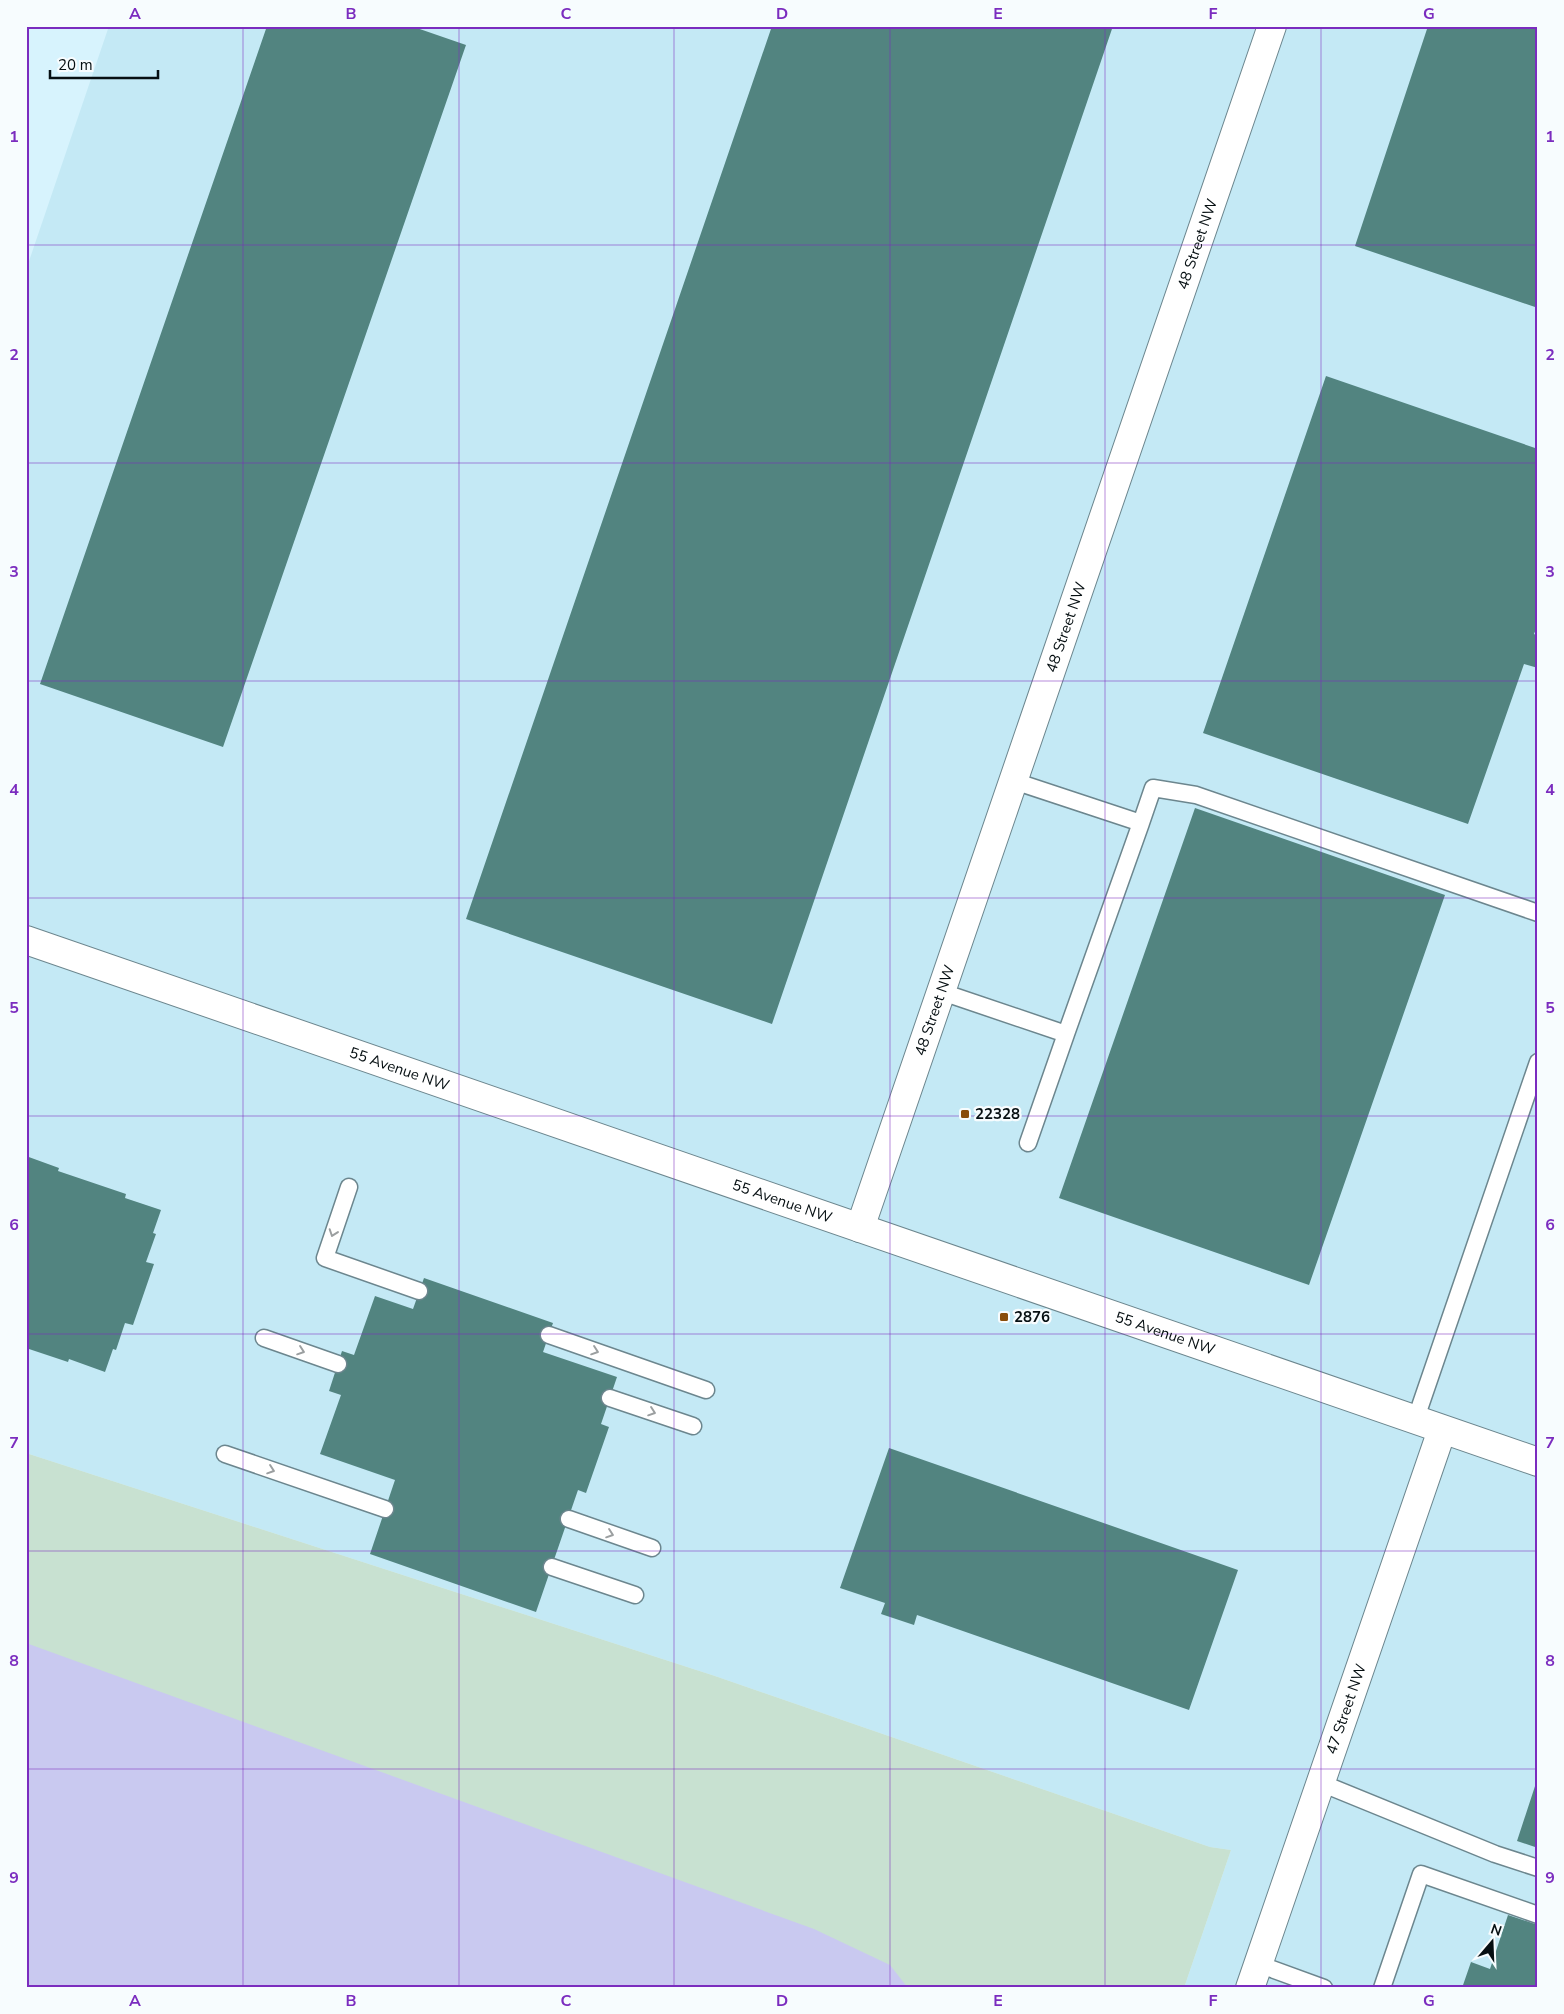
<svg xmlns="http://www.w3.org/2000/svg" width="1564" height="2014" font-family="'Nunito Sans',sans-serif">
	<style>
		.built { fill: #c4e9f5 }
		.green { fill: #c8e1d1 }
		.water { fill: #c9c9f0 }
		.building { fill: #528480 }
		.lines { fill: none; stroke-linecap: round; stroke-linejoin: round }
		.service-casing { stroke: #6c868e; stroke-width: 19 }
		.minor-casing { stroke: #6c868e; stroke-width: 30 }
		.tertiary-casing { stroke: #6c868e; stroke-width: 30 }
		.service { stroke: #fff; stroke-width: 16 }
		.minor { stroke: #fff; stroke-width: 28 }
		.tertiary { stroke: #fff; stroke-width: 28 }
		.oneway { stroke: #9b9fa0 }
		.grid { fill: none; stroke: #7b2cbf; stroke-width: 1; stroke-opacity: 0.55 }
		.poi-dot { fill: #894d0b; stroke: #f7fcfe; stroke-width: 2 }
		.labels { text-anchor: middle; stroke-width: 4.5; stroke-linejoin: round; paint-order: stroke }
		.street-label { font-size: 15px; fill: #060f12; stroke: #f7fcfe }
		.poi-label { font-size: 15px; font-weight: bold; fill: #060f12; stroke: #f7fcfe; text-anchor: start }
		.neatline { fill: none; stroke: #7b2cbf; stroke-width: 2 }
		.grid-label { font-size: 16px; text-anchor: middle; font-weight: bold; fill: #7b2cbf }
	</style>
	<rect width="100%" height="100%" fill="#d7f3fd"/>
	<!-- built -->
	<path class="built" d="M109 26H1538V1988H1184L1231 1850 1210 1847 715 1676 26 1453V270Z"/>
	<!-- green -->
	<path class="green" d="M26 1453 715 1676 1210 1847 1231 1850 1184 1988H26Z"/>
	<!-- water -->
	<path class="water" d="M26 1643 814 1929 890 1965 908 1988H26Z"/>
	<!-- building -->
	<path class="building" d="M267 26H411L466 45 223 747 40 684Z
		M772 26H1113L772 1024 466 919Z
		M1428 26H1538V308L1355 246Z
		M1326 376 1538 449V624L1534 634 1538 636V668L1524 664 1468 824 1203 733Z
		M1195 808 1445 895 1309 1285 1059 1198Z
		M26 1156 59 1168 58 1171 126 1194 125 1198 161 1210 153 1233 156 1234 146 1262 154 1264 133 1325 125 1323 116 1350 113 1349 105 1372 69 1359 68 1362 26 1348Z
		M424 1278 553 1323 543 1352 617 1377 601 1424 609 1427 586 1493 578 1490 536 1612 370 1554 395 1480 320 1454 341 1395 329 1391 342 1351 354 1355 375 1296 413 1309Z
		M889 1448 1238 1570 1189 1710 917 1615 914 1625 881 1614 885 1603 840 1588Z
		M1537 1780H1538V1848L1517 1841Z
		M1508 1915 1538 1925V1988H1462L1471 1962 1490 1969Z"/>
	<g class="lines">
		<defs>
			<path id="service" d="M1141 823 1153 788 1196 795 1538 913
				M942 992 1066 1034 1141 823 1014 781
				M1028 1143 1066 1034
				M349 1187 325 1258 419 1291
				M549 1335 706 1390
				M264 1338 338 1364
				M610 1398 693 1426
				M1415 1421 1538 1062
				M225 1454 385 1509
				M569 1519 652 1548
				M552 1567 635 1595
				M1321 1783 1495 1854 1538 1868
				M1258 1964 1324 1988
				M1382 1988 1421 1874 1538 1915"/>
			<g id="minor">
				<path id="s1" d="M860 1228 1272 26"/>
			</g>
			<g id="tertiary">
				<path id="s2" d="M26 940 1538 1462"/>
				<path id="s3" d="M1250 1988 1442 1430"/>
			</g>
		</defs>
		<!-- service casing -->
		<use href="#service" class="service-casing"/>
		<!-- minor casing -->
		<use href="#minor" class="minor-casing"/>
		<!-- tertiary casing -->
		<use href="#tertiary" class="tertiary-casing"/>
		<!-- service -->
		<use href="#service" class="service"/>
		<!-- minor -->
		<use href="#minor" class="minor"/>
		<!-- tertiary -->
		<use href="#tertiary" class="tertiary"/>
	</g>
	<!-- one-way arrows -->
	<defs><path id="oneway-chevron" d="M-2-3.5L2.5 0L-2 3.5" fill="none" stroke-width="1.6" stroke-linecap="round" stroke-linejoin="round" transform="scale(1.25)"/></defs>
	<g class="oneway">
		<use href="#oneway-chevron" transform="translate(333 1233) rotate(109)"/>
		<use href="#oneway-chevron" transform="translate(301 1351) rotate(19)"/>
		<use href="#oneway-chevron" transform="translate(595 1351) rotate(19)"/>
		<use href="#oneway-chevron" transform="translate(652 1412) rotate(19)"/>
		<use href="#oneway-chevron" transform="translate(271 1470) rotate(19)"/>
		<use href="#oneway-chevron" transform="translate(610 1534) rotate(19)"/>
	</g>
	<!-- grid -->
	<path class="grid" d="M243 26V1988M459 26V1988M674 26V1988M890 26V1988M1105 26V1988M1321 26V1988M26 245H1538M26 463H1538M26 681H1538M26 898H1538M26 1116H1538M26 1334H1538M26 1551H1538M26 1769H1538"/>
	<!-- markers -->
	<g class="poi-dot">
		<rect x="960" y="1109" width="10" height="10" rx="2.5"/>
		<rect x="999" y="1312" width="10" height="10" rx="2.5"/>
	</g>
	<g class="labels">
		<!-- street labels -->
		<g class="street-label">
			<text dy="5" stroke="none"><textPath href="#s1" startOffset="1040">48 Street NW</textPath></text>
			<text dy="5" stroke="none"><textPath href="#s1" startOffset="635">48 Street NW</textPath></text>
			<text dy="5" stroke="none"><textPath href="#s1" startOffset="230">48 Street NW</textPath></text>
			<text dy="5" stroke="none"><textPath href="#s2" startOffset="395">55 Avenue NW</textPath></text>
			<text dy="5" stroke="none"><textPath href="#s2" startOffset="800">55 Avenue NW</textPath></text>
			<text dy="5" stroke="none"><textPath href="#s2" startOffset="1205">55 Avenue NW</textPath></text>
			<text dy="5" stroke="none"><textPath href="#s3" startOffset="295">47 Street NW</textPath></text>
		</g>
		<!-- poi labels -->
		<g class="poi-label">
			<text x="975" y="1119">22328</text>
			<text x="1014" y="1322">2876</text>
		</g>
	</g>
	<!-- border -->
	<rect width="1564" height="2014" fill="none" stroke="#f7fcfe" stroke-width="55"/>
	<!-- north arrow -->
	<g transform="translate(1492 1942) rotate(19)" stroke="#f7fcfe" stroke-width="4" paint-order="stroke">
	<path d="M0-4L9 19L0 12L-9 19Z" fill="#060f12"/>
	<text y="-8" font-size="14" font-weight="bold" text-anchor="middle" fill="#060f12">N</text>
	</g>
	<!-- scale -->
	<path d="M50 70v8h108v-8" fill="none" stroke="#060f12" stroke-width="2.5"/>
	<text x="58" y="70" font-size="15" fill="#060f12" stroke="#f7fcfe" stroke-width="4" paint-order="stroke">20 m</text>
	<rect x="28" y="28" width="1508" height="1958" class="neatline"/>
	<g class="grid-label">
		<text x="135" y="19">A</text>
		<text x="351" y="19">B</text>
		<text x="566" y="19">C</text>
		<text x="782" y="19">D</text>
		<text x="998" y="19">E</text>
		<text x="1213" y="19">F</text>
		<text x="1429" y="19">G</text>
		<text x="14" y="142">1</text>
		<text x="1550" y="142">1</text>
		<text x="14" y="360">2</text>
		<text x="1550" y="360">2</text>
		<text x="14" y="577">3</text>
		<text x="1550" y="577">3</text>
		<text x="14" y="795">4</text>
		<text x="1550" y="795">4</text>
		<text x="14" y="1013">5</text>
		<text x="1550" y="1013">5</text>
		<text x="14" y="1230">6</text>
		<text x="1550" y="1230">6</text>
		<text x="14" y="1448">7</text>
		<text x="1550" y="1448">7</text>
		<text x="14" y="1666">8</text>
		<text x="1550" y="1666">8</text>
		<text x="14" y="1883">9</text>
		<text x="1550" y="1883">9</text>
		<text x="135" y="2006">A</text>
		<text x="351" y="2006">B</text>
		<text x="566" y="2006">C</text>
		<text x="782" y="2006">D</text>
		<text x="998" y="2006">E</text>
		<text x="1213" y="2006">F</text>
		<text x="1429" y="2006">G</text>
	</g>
</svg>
